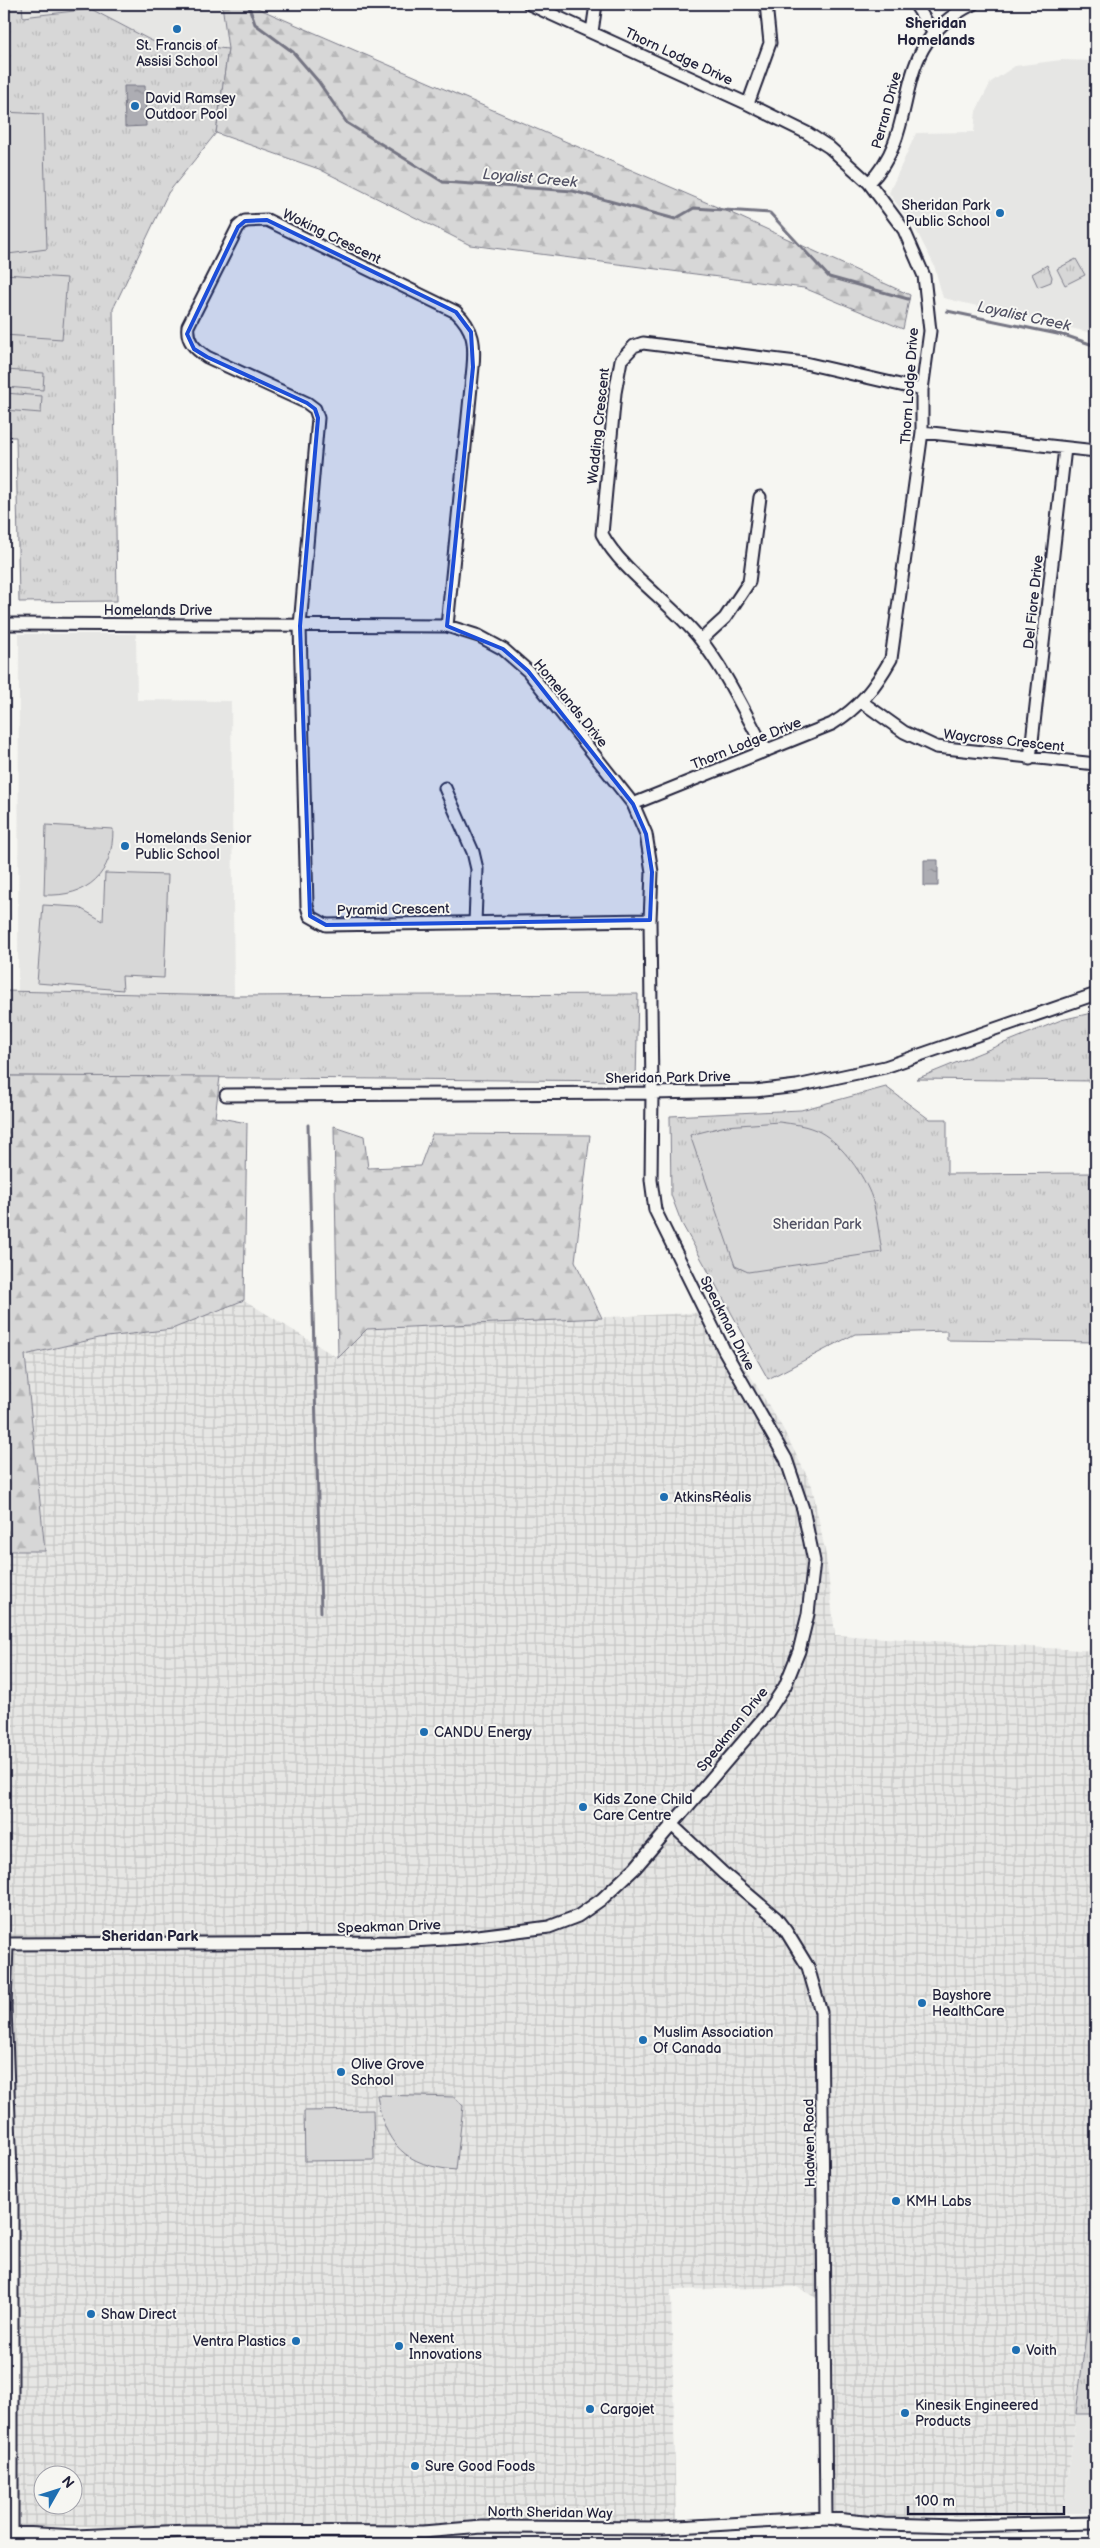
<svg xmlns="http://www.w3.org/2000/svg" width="1100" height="2548" font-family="'Balsamiq Sans',sans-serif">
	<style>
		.built { fill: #e6e6e4 }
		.industrial { fill: url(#industrial-grid); fill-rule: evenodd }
		.grass { fill: url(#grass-tufts); stroke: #7c7c89 }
		.forest { fill: url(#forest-firs); stroke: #7c7c89 }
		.pitch { fill: #d7d7d7; stroke: #7c7c89 }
		.water { fill: url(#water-ripples); stroke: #757583 }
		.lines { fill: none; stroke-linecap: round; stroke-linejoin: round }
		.stream { stroke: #757583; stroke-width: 3 }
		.minor-casing { stroke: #22223b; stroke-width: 15 }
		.minor { stroke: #f6f6f2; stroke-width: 11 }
		.marked { fill: #1d4ed8; fill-opacity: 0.2; stroke: #1d4ed8; stroke-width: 4; stroke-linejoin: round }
		.poi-dot { fill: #1f6fb2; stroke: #f6f6f2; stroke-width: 2 }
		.labels { text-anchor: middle; stroke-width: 4; stroke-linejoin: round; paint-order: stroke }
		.poi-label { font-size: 14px; fill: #22223b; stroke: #f6f6f2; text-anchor: start }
		.street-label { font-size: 14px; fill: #22223b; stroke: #f6f6f2 }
		.park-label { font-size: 14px; fill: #4f4f62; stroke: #f6f6f2 }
		.neighbourhood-label { font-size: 15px; font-weight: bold; fill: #22223b; stroke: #f6f6f2 }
		.water-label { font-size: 15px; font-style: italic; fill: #535365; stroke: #f6f6f2 }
	</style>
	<defs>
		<pattern id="industrial-grid" width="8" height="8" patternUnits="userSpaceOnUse" patternTransform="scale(1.25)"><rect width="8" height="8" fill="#e6e6e4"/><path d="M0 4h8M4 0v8" fill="none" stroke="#c5c5c4"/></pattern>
		<pattern id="grass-tufts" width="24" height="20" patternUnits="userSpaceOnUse" patternTransform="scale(1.25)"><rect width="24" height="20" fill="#d7d7d7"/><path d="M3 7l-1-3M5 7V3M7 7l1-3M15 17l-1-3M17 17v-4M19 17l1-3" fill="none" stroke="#b8b8b9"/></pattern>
		<pattern id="forest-firs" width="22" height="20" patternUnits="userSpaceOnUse" patternTransform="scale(1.25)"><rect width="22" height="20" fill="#d7d7d7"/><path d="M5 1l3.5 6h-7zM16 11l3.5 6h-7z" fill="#b8b8b9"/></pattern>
		<pattern id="water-ripples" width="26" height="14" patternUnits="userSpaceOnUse" patternTransform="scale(1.25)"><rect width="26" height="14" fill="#adadb3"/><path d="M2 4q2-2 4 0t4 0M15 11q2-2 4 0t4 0" fill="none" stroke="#8c8c93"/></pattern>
	</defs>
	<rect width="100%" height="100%" fill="#f6f6f2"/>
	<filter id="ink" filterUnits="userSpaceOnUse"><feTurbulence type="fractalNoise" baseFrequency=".02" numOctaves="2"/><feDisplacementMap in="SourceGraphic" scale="10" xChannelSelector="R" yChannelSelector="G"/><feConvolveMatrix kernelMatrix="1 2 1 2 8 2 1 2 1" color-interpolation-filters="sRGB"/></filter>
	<g filter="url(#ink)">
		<!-- built -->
		<path class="built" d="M22 4H222L228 49 152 41 91 9 23 17Z
			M1061 60 1096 61V334L943 298 934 265 917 232 889 193 916 133 974 132 976 111 991 82 1015 66Z
			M19 634H136L137 700 231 701 234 996 18 991Z
			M1076 2414H1096V2513H1063Z"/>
		<!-- industrial -->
		<path class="industrial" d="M244 1300 338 1358 367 1329 711 1312 782 1427 812 1486 826 1556 835 1635 1096 1651V2258L1063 2513 845 2519 834 2511 826 2406 825 2303 797 2287 671 2290 676 2524 55 2526 4 2529V1552L45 1550 25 1355 99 1338 172 1329ZM42 2476H72V2506H42Z"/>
		<!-- grass -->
		<path class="grass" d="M4 4H22L23 17 91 9 152 41 228 49 216 133 168 193 113 309 117 601 19 602 16 437H4Z
			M1076 259 1085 275 1065 285 1057 269Z
			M1047 265 1052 277 1051 282 1038 287 1032 274Z
			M4 991 234 996 638 994 636 1081 4 1076Z
			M1096 1012V1081L916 1079 1061 1020Z
			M886 1087 929 1119H947V1174L1096 1173V1342L947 1340V1331L855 1334 768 1379 682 1224 671 1195 670 1116 801 1110Z
			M1096 2258V2414H1076L1094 2272Z"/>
		<!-- forest -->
		<path class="forest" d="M222 4H248L740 217 910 295 903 329 804 288 470 245 319 169 216 133 228 49Z
			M4 1076 220 1077 215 1117 247 1123 244 1300 172 1329 99 1338 25 1355 45 1551H4Z
			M334 1126 364 1136 368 1168 420 1166 432 1134 590 1135 575 1261 602 1318 367 1329 338 1358Z"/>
		<!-- pitch -->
		<path class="pitch" d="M4 112 43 114 47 249 8 254 4 252Z
			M4 274 67 278 62 339 4 335Z
			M7 370 44 373 43 390 6 387Z
			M5 393 42 396 41 413 4 410Z
			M46 825 113 829C113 874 89 897 44 895Z
			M105 873 168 875 164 978 122 976 123 990 37 983 43 905 78 907 103 921Z
			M779 1122C793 1124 807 1125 820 1132 842 1144 864 1175 872 1198 877 1215 879 1235 882 1252L748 1272 735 1266 690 1135 726 1126Z
			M377 2095 455 2097 463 2106 456 2170C406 2166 384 2145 377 2095Z
			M373 2110 374 2160 305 2161 304 2111Z"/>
		<!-- water -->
		<path class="water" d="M124 86H145L146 126 125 127Z
			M924 860H938V886H924Z"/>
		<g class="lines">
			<!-- stream -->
			<path class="stream" d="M248 4 255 24 293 52 318 81 347 123 443 182 573 191 675 219 694 208 770 213 829 277 908 299
				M947 311 1067 336 1096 346
				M308 1125 321 1612"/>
			<defs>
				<path id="minor" d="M529 4 748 104 807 133 829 147 869 183 904 230 924 276 930 331 922 390V432L891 659C875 687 860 707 832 724L633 804
					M915 4 933 32
					M592 32 596 4
					M748 104 770 43 766 4
					M869 183C926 125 883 48 973 4
					M922 432 1096 451
					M4 624 447 626 479 636 503 649 528 671 633 804 646 834 652 872 650 920 652 1093 651 1180 655 1210 724 1350 786 1459 803 1509 814 1561 808 1614 799 1651 785 1686 766 1715 635 1868 602 1899 578 1916 549 1927 462 1938 396 1942 4 1944
					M447 626 473 367C475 344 474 329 456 312L267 220 245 221 238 227 188 326C186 341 195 349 207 357L307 403 315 409 318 418 300 626 307 906 310 916 326 925 650 920
					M701 640 725 618 749 582 760 497
					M862 702 904 732 936 747 1096 764
					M766 751C745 714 727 673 700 639 672 603 622 572 602 534L615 393 621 360 634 346 643 343 805 363 922 390
					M1030 759 1065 448
					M445 788 473 852 477 869 475 923
					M226 1095 652 1093 755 1091 797 1086 885 1067 1096 994
					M672 1825 723 1873 776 1918 786 1931 808 1967 821 2012 826 2518
					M7 1944 5 2007 12 2201V2532
					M4 2532 76 2536 187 2531 423 2532 482 2527 662 2528 826 2518 884 2524 958 2526 1096 2523"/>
			</defs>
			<!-- minor casing -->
			<use href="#minor" class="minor-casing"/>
			<!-- minor -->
			<use href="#minor" class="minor"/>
		</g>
	</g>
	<!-- marked area -->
	<path class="marked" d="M267 220 456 312 471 332 473 367 447 626 503 649 528 671 633 804 646 834 652 872 650 920 326 925 310 916 300 626 318 418 315 409 307 403 207 357 194 349 187 334 238 227 245 221Z"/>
	<!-- markers -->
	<g class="poi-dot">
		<circle cx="177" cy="29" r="5"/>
		<circle cx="135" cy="106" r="5"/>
		<circle cx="1000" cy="213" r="5"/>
		<circle cx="125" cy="846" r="5"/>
		<circle cx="664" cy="1497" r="5"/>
		<circle cx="424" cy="1732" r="5"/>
		<circle cx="583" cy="1807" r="5"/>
		<circle cx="922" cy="2003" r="5"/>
		<circle cx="643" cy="2040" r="5"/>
		<circle cx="341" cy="2072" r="5"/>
		<circle cx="896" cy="2201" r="5"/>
		<circle cx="91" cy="2314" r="5"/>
		<circle cx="296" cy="2341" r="5"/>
		<circle cx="399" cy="2346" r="5"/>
		<circle cx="1016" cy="2350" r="5"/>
		<circle cx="590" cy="2409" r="5"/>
		<circle cx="905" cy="2413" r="5"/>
		<circle cx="415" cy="2466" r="5"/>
	</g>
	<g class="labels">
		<!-- poi labels -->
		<g class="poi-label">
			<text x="177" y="50" text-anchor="middle">St. Francis of<tspan x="177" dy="16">Assisi School</tspan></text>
			<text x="145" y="103">David Ramsey<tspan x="145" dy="16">Outdoor Pool</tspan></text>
			<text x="990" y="210" text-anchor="end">Sheridan Park<tspan x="990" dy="16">Public School</tspan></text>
			<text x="135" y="843">Homelands Senior<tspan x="135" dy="16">Public School</tspan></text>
			<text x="674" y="1502">AtkinsRéalis</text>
			<text x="434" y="1737">CANDU Energy</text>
			<text x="593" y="1804">Kids Zone Child<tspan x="593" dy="16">Care Centre</tspan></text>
			<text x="932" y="2000">Bayshore<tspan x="932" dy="16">HealthCare</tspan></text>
			<text x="653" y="2037">Muslim Association<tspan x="653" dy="16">Of Canada</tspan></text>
			<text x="351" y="2069">Olive Grove<tspan x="351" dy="16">School</tspan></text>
			<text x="906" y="2206">KMH Labs</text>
			<text x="101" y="2319">Shaw Direct</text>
			<text x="409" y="2343">Nexent<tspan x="409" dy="16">Innovations</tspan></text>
			<text x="286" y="2346" text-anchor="end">Ventra Plastics</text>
			<text x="1026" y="2355">Voith</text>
			<text x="915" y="2410">Kinesik Engineered<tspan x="915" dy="16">Products</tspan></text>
			<text x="600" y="2414">Cargojet</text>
			<text x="425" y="2471">Sure Good Foods</text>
		</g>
		<!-- street labels -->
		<g class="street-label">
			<text transform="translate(679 56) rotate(25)" y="5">Thorn Lodge Drive</text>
			<text transform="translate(886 110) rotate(-75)" y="5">Perran Drive</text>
			<text transform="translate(332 236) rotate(26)" y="5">Woking Crescent</text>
			<text transform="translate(909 386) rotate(-86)" y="5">Thorn Lodge Drive</text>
			<text transform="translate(598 426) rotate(-84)" y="5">Wadding Crescent</text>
			<text transform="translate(1033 602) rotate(-84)" y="5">Del Fiore Drive</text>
			<text x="158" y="615">Homelands Drive</text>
			<text transform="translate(571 703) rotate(51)" y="5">Homelands Drive</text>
			<text transform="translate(1004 740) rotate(6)" y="5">Waycross Crescent</text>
			<text transform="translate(746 743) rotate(-22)" y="5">Thorn Lodge Drive</text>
			<text transform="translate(393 909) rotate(-1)" y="5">Pyramid Crescent</text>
			<text transform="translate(668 1077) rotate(-1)" y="5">Sheridan Park Drive</text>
			<text transform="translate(728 1323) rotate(63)" y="5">Speakman Drive</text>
			<text transform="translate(732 1729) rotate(-51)" y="5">Speakman Drive</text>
			<text transform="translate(389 1926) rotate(-2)" y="5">Speakman Drive</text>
			<text transform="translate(809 2143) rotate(-91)" y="5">Hadwen Road</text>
			<text transform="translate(550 2512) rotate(1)" y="5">North Sheridan Way</text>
		</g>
		<!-- park labels -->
		<g class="park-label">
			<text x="817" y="1229">Sheridan Park</text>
		</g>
		<!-- neighbourhood labels -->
		<g class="neighbourhood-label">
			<text x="936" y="28">Sheridan<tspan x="936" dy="17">Homelands</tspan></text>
			<text x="150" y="1941">Sheridan Park</text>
		</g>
		<!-- water labels -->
		<g class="water-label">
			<text transform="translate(530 178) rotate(5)" y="5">Loyalist Creek</text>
			<text transform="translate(1024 316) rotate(12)" y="5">Loyalist Creek</text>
		</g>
	</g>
	<!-- margin -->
	<rect width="1100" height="2548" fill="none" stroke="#f6f6f2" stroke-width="20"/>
	<rect x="10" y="10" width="1080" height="2528" fill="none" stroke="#22223b" stroke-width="2" filter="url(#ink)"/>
	<!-- north arrow -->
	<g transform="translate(58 2490) rotate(51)"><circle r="24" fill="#f6f6f2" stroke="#a1a1a9"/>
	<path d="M0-4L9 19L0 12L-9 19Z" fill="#1f6fb2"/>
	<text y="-8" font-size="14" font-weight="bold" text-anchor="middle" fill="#22223b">N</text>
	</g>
	<!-- scale -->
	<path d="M908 2506v8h156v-8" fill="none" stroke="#22223b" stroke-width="2.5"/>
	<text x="915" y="2506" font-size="15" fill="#22223b" stroke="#f6f6f2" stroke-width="4" paint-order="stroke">100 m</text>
</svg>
